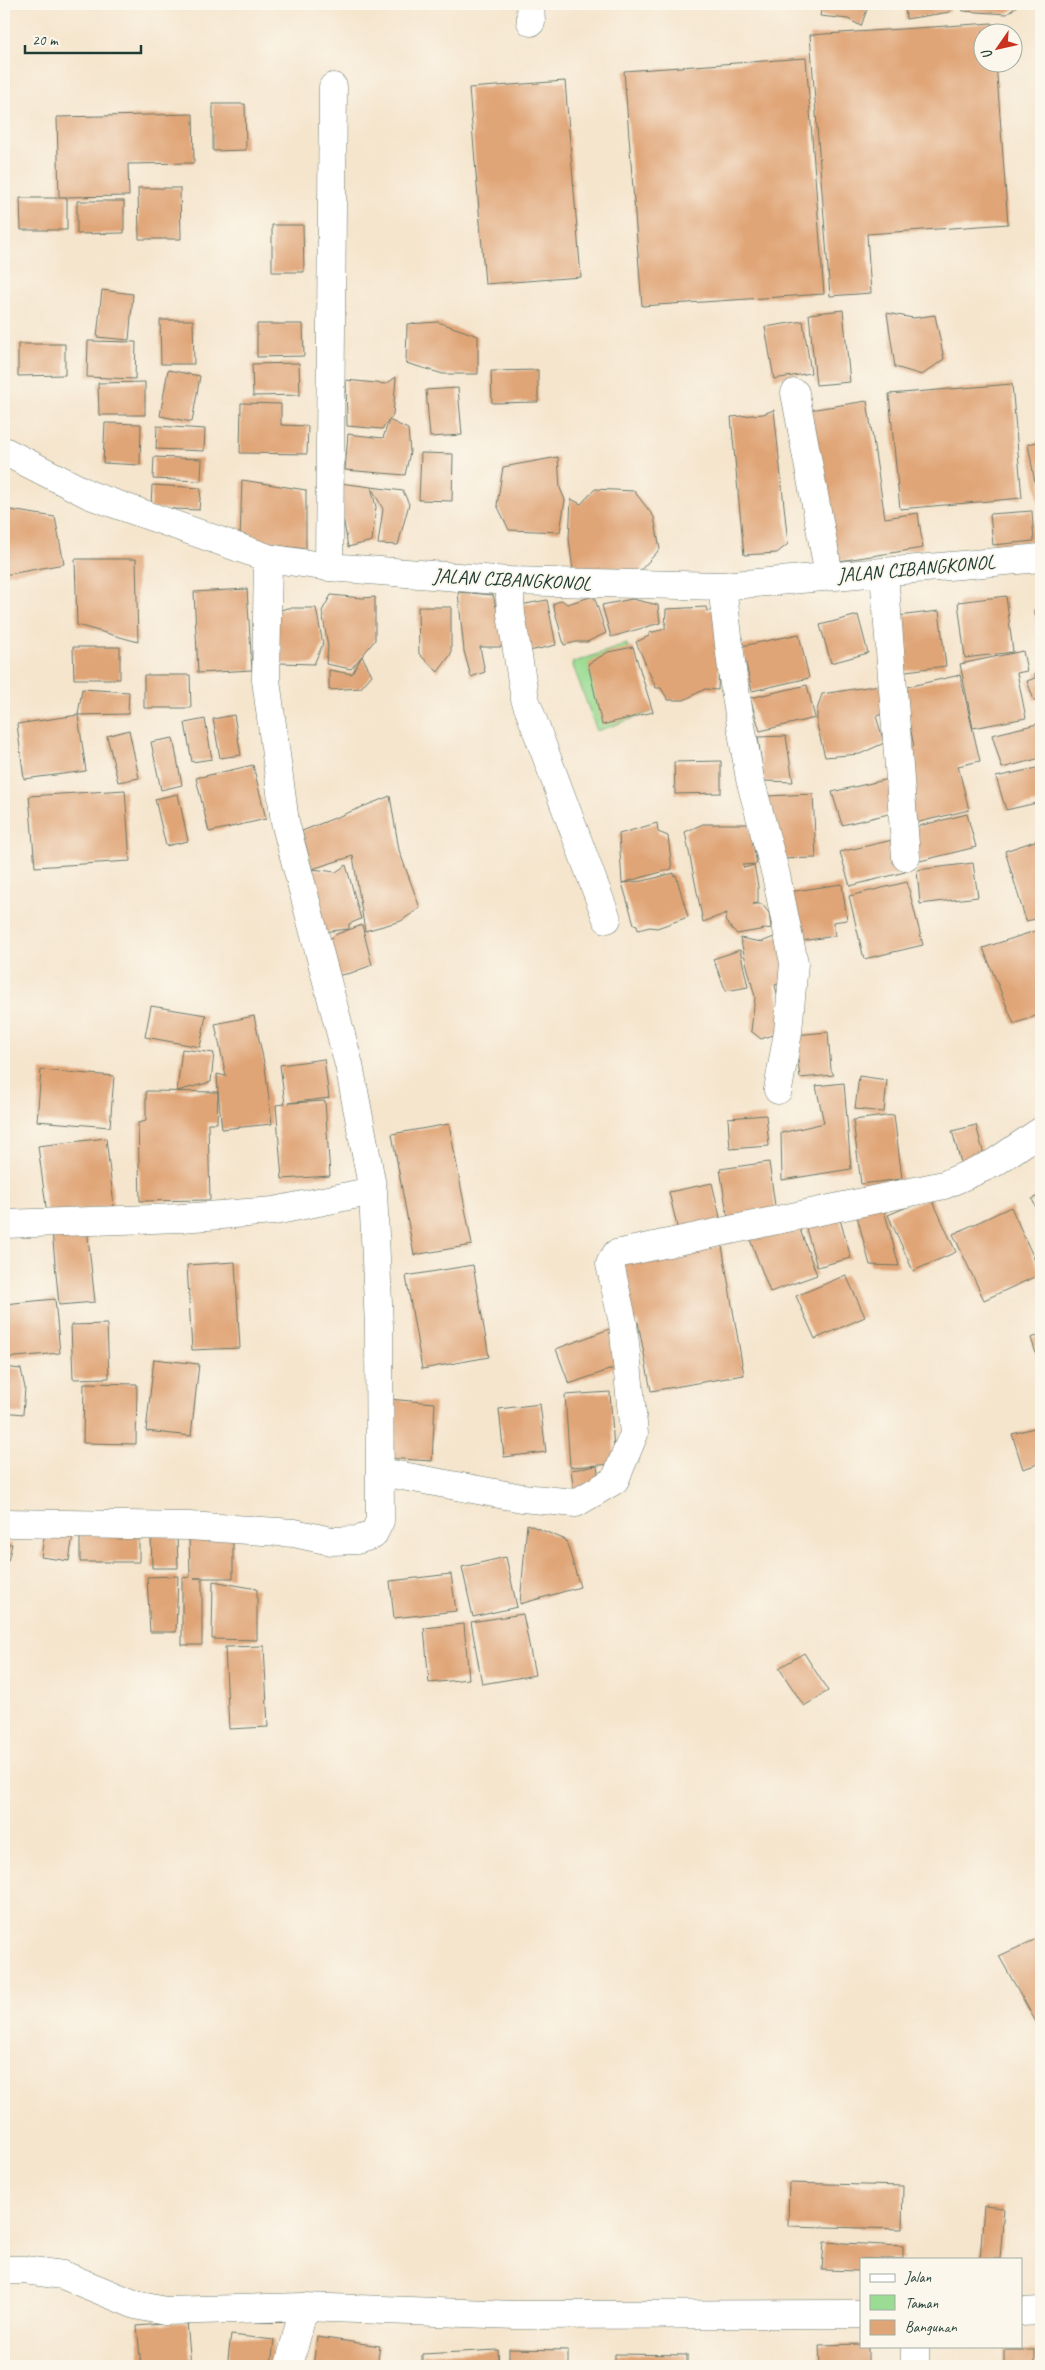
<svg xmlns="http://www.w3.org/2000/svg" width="1045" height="2370" font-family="Caveat,sans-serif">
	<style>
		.green { fill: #9adc93; stroke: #5c8c64 }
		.building { fill: #e0a577 }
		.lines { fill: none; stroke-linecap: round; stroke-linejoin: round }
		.minor-casing { stroke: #6a786a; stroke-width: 29 }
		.minor { stroke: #fff; stroke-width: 28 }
		.labels { text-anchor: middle; stroke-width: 4; stroke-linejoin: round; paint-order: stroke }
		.street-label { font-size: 20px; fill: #1f3d34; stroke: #fbf7ec }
	</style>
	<rect width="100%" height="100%" fill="#fbf7ec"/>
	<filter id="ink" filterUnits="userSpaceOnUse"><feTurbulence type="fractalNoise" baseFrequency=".02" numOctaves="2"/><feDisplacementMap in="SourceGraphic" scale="10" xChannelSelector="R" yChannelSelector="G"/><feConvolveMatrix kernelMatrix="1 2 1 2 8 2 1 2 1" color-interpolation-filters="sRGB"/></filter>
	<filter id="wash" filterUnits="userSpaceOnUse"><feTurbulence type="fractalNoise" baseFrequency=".0096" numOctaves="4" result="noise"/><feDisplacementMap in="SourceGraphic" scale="20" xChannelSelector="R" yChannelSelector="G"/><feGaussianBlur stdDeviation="1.12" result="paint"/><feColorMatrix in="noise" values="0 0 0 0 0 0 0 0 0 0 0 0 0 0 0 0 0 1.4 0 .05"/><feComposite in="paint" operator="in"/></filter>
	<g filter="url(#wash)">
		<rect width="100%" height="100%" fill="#f5e5cd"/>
		<!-- green -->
		<path class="green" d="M627 644 652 712 597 731 572 663Z"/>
		<g id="blocks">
			<!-- building -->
			<path class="building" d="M822 4H869L861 26 848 19 820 16Z
				M905 4H950V12L906 19Z
				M960 4H1016V7L1007 14 963 11Z
				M992 23 993 32H982V62H996L1008 224 867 234 871 293 830 296 810 35Z
				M806 58 824 294 642 306 624 71Z
				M565 81 581 277 485 284 469 88Z
				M213 104H245L246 150 213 151Z
				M193 114 194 163 128 164 129 196 59 197 57 117Z
				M138 188H180L181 239H139Z
				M20 198H67V230H21Z
				M77 201H124V233L77 234Z
				M272 225H303L304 272H272Z
				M102 290 133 294 129 340 97 337Z
				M843 310 850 382 816 385 809 314Z
				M887 313 913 318 935 315 944 359 922 375 895 367Z
				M160 320H193L194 364H161Z
				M803 321 811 373 774 379 765 327Z
				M438 322 478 336V374H443L406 363 407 324Z
				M257 324H303L304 356 257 357Z
				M88 341 136 342 135 379 87 377Z
				M18 344H65V375L18 376Z
				M299 363 300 395 253 396 252 364Z
				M168 370 200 376 192 422 160 416Z
				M538 370V402L492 403 491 371Z
				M396 377 393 415 382 429 347 426 346 380 386 384Z
				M145 382V415H99L98 383Z
				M1012 384 1022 498 900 509 889 394Z
				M458 388 462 435 430 437 426 390Z
				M867 401 885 518 918 513 923 548 833 562 809 410Z
				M241 403 281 404V425L308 426 307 454 240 453Z
				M774 410 788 544 777 553 744 555 731 417 763 414Z
				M389 420 408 429 410 452 405 475 345 470 348 434 383 438Z
				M105 423 141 424 140 465 103 463Z
				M157 426 205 429 204 451 156 449Z
				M1041 441V510H1040L1028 444Z
				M421 453 453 454 452 501 419 500Z
				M154 457 202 459 201 481 153 479Z
				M558 457 560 488 565 500 560 532 509 530 497 505 503 467Z
				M242 480 306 490V549L240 541Z
				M332 482 371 487 376 507 372 541 348 547 343 516Z
				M152 485 201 488 199 510 151 508Z
				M371 487 403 491 409 504 398 545 378 544 383 509Z
				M595 489 634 491 654 517 660 549 639 572 573 571 569 539 571 499 581 504Z
				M4 509 55 517 64 564 4 575Z
				M1032 511 1034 541 993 545 990 514Z
				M75 559H136L138 642 77 625Z
				M247 589 252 670 198 673 194 592Z
				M458 592 493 595 506 647H480L485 672 471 677 464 651Z
				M331 595 362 598 375 597V640L362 656 372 675 361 688 329 690V670L352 674 362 656 351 669 326 664 328 647 322 611Z
				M594 596 606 633 587 642H576L564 645 553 604 562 600 567 604Z
				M1006 596 1013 652 965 658 958 602Z
				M632 599 658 605 660 623 611 637 602 605Z
				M547 600 556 645 525 652 515 606Z
				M721 606 718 690 705 689 684 700H668L661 688H656L636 642 649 636V633L665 629 666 609 706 607 707 611Z
				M418 607H451V654L438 672 419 654Z
				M287 608H316L323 644 314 664 279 663 273 613Z
				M1041 608V633L1034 610Z
				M939 611 946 666 898 672 890 617Z
				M858 615 868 653 831 663 820 625Z
				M799 634 809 678 752 691 742 646Z
				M73 647H120V679H74Z
				M633 647 653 712 602 725 588 664 608 652Z
				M1023 651 1027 671 1017 673 1026 718 973 728 960 664Z
				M1041 671V699L1034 700 1027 681 1035 678V672Z
				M144 675H190L191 708H144Z
				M960 675 980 761 958 766 969 810 911 824 904 748 914 746 902 688Z
				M807 685 815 718 760 731 750 698Z
				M880 685 894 711 876 716 884 743 860 754 825 757 817 725V710L822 694Z
				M82 689 129 692 128 714 78 715Z
				M78 715 86 771 24 779 17 724Z
				M234 715 241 755 220 758 213 719Z
				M205 719 212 759 192 762 185 723Z
				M1041 723V758L1002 768 992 735Z
				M129 730 139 778 118 782 107 736Z
				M786 736 793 782 764 781 758 737Z
				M173 738 182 785 161 790 151 742Z
				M721 761V793L675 794 674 762Z
				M253 765 266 819 209 832 196 778Z
				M1041 767V802L1006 810 996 777Z
				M889 779 897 812 842 825 832 792Z
				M125 790 130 861 35 867 29 796Z
				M178 794 188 841 166 846 155 799Z
				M813 794 816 858 779 859 766 796Z
				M390 796 399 850 420 908 401 921 365 931 353 856 312 869 336 872 346 865 361 919 349 924V929L331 931 321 935 312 869 302 831Z
				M967 814 976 847 920 861 911 828Z
				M657 823 658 832 668 836 672 869 622 883 643 881 674 873V876L676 875 688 917 657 928 650 927 638 930 637 925 634 924 622 883 619 834Z
				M703 824H749L757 864 742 865 744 868 754 865 758 886V903L753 904H762L769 913 771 928 737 934 725 921 727 913 703 922 685 832Z
				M897 839 905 872 850 886 840 852Z
				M1038 840 1041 852V918L1026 921 1005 851Z
				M973 863 978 897 920 904 917 870Z
				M907 882 923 945 864 959 849 896Z
				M842 884 847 920 833 922 835 936 795 942 788 892Z
				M362 925 372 965 351 973 330 977 325 942 337 934Z
				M1041 929V1014L1014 1024 983 948Z
				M782 934 788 981 775 985 785 1031 761 1039 751 1031 755 997 740 938 761 942Z
				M740 950 748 987 726 991 713 959Z
				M151 1006 206 1015 200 1047 145 1037Z
				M254 1016 265 1067 272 1124 222 1129 218 1092 217 1123H208L210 1200 140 1201 138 1123 146 1121V1091L218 1092 217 1074 226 1076 215 1024Z
				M828 1032 831 1070 834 1075 800 1078 795 1035Z
				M182 1049 214 1053 211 1082 177 1091Z
				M324 1059 329 1098 289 1103 325 1101 330 1176 282 1179 276 1105 285 1104 280 1065Z
				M41 1070 114 1076 110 1127 37 1121Z
				M859 1076 887 1080 884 1112 855 1109Z
				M844 1083 851 1169 782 1180 781 1133 824 1123 816 1086Z
				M766 1115 769 1146 730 1149 728 1118Z
				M894 1115 902 1179 861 1184 853 1120Z
				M449 1124 472 1245 414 1255 392 1134Z
				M976 1125 985 1159 962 1166 952 1131Z
				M106 1138 114 1206 47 1214 38 1146Z
				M769 1162 776 1213 728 1220 720 1169Z
				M712 1183 723 1230 680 1239 669 1192Z
				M1041 1195V1218L1032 1199Z
				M931 1197 956 1252 913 1271 888 1215Z
				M882 1202 899 1266 870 1265 855 1209Z
				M1011 1207 1041 1274 984 1300 953 1234Z
				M837 1209 851 1258 817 1267 803 1218Z
				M796 1219 817 1275 770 1292 749 1237Z
				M87 1228 95 1302 59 1305 52 1231Z
				M722 1246 744 1375 651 1391 638 1322 626 1323 614 1264Z
				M235 1262 240 1348 192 1350 187 1265Z
				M473 1265 489 1357 422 1369 406 1276Z
				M846 1275 865 1317 815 1339 796 1296Z
				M55 1299 60 1353 5 1358 4 1304Z
				M107 1324 109 1378 73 1379 71 1325Z
				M612 1328 626 1364 569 1384 556 1349Z
				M1041 1335V1369L1031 1338Z
				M154 1359 199 1364 191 1436 146 1431Z
				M4 1367 21 1369 25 1388 23 1414 4 1412Z
				M84 1383 137 1384 136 1444 83 1443Z
				M610 1392 615 1464 570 1467 565 1395Z
				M388 1399 435 1403 432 1461 385 1458Z
				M540 1404 546 1452 504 1457 499 1409Z
				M1041 1426V1463L1023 1469 1012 1434Z
				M597 1466 600 1487 574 1491 571 1470Z
				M46 1524 74 1528 69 1561 41 1557Z
				M527 1524 566 1540 580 1587 520 1604Z
				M139 1525V1562H80V1526Z
				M151 1534H177L178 1568H152Z
				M189 1534H233V1578H194H202V1645H182V1578L190 1577Z
				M4 1543 12 1544 8 1561H4Z
				M506 1557 517 1607 473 1617 462 1567Z
				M451 1574 456 1611 394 1618 390 1581Z
				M178 1576 176 1632H150L147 1577Z
				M213 1581 257 1589V1640L212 1639Z
				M523 1614 535 1675 482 1684 471 1622Z
				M464 1624 469 1679 429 1683 424 1628Z
				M264 1646 268 1727 229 1729 225 1647Z
				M804 1653 828 1691 804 1706 779 1668Z
				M1041 1937V2031L999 1956Z
				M789 2183 903 2186 902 2229 788 2226Z
				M984 2206 1004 2208 1000 2259H980Z
				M824 2242 903 2246V2259H861V2271L822 2270Z
				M187 2322 191 2366H141L137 2326Z
				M231 2335 274 2340 271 2366H227Z
				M317 2337 380 2346 377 2366H313Z
				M861 2344V2346H868V2366H820L819 2345Z
				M509 2349 568 2350V2366H509Z
				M498 2350 499 2366H422V2354Z
				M1004 2350H1035V2366H1004Z
				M615 2354 687 2355V2366H615Z"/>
		</g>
	</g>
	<g filter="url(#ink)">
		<use href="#blocks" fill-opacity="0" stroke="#6a786a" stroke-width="1"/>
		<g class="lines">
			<defs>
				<path id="minor" d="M530 4 531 22
					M795 393 829 575
					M4 451 90 495 268 558 329 567 509 581 722 586 1041 558
					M329 567 333 87
					M884 573 906 857
					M509 581 511 614 525 699 607 919
					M722 586 733 678 750 779 776 875 794 963 788 1032 778 1090
					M4 1224 181 1218 274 1211 373 1191
					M381 1472 522 1498 576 1503 615 1480 634 1434 623 1323 610 1264 616 1254 944 1185 994 1163 1041 1131
					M4 1523 189 1526 294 1533 331 1541 357 1540 373 1535 380 1521 379 1327 373 1191 349 1065 285 822 266 680 268 558
					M4 2270H24L63 2275 136 2305 165 2311 304 2307 516 2315 861 2314
					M1021 2312 1041 2311
					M915 2346V2366
					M289 2366 304 2307"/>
			</defs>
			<!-- minor casing -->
			<use href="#minor" class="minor-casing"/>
			<!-- minor -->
			<use href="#minor" class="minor"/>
		</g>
	</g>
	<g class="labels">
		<!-- street labels -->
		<g class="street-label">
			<text transform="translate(916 568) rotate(-5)" y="7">JALAN CIBANGKONOL</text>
			<text transform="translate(512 579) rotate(3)" y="7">JALAN CIBANGKONOL</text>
		</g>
	</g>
	<!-- margin -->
	<rect width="1045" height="2370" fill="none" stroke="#fbf7ec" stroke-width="20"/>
	<!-- legend -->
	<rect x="860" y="2258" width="162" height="90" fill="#fbf7ec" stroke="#a3ada2"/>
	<rect x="870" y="2274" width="25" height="8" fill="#ffffff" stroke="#a3ada2"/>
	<text x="905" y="2282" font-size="15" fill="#1f3d34">Jalan</text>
	<rect x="870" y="2295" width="25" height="15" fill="#9adc93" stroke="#a3ada2"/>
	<text x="905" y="2308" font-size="15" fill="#1f3d34">Taman</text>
	<rect x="870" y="2320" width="25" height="15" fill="#e0a577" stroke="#a3ada2"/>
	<text x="905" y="2332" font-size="15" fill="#1f3d34">Bangunan</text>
	<!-- north arrow -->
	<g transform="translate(998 48) rotate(236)"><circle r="24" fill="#fbf7ec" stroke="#a3ada2"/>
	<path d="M0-4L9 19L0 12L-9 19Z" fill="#c8321e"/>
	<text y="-8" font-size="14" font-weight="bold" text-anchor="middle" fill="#1f3d34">U</text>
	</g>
	<!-- scale -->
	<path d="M25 45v8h116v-8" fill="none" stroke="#1f3d34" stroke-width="2.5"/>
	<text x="32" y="45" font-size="15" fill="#1f3d34" stroke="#fbf7ec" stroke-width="4" paint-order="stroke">20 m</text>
</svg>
